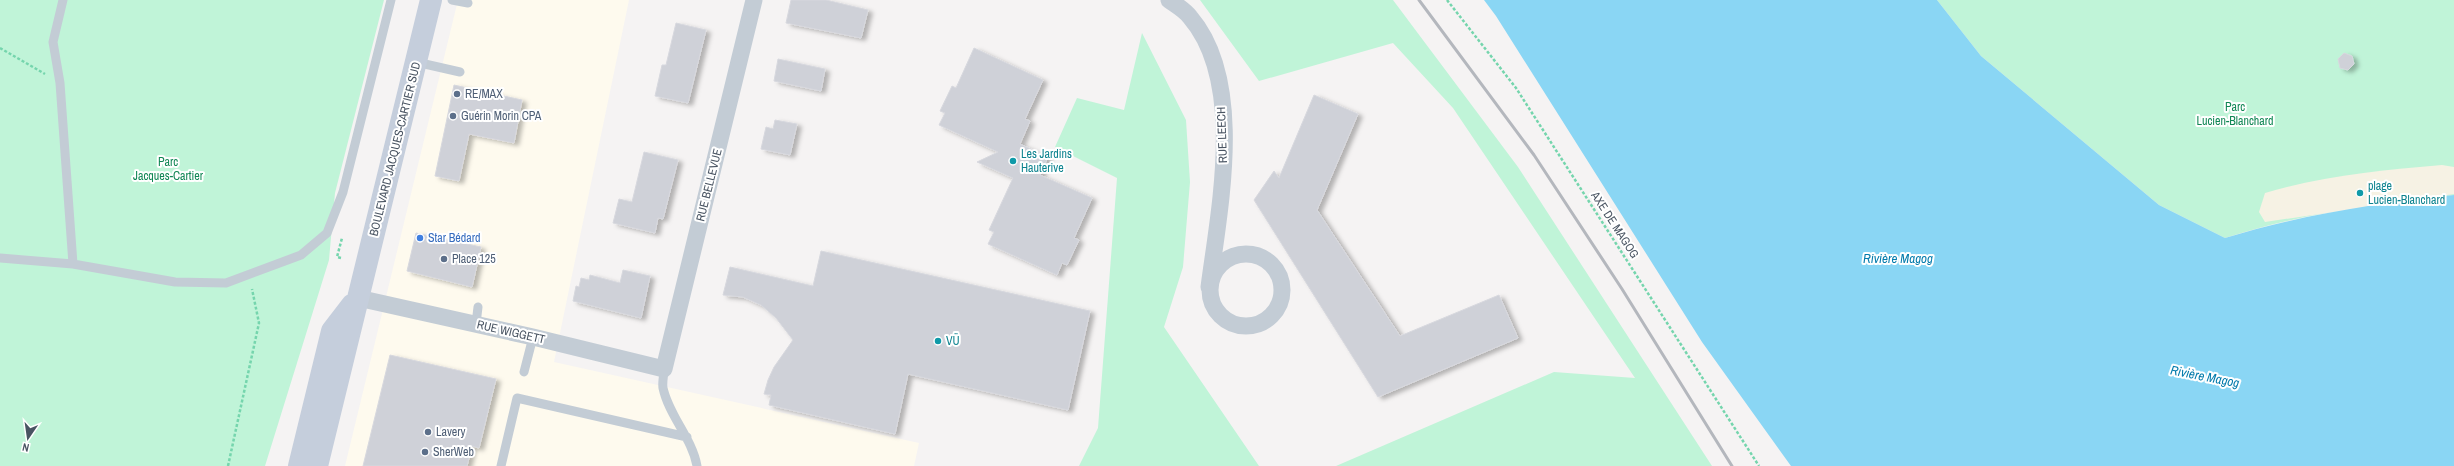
<svg xmlns="http://www.w3.org/2000/svg" width="2454" height="466" font-family="'Archivo Narrow',sans-serif">
	<style>
		.commercial { fill: #fefaee }
		.green { fill: #c0f4d8 }
		.sand { fill: #f6f2e4 }
		.water { fill: #8ad6f4 }
		.building { fill: #cfd1d8; stroke: #d7d8de; filter: url(#shadow) }
		.lines { fill: none; stroke-linecap: round; stroke-linejoin: round }
		.path { stroke: #75d5ad; stroke-width: 2.5; stroke-dasharray: 3 2; stroke-linecap: butt }
		.service { stroke: #c3ccd5; stroke-width: 9 }
		.minor { stroke: #c3ccd5; stroke-width: 17 }
		.secondary { stroke: #c5cedc; stroke-width: 22 }
		.rail { stroke: #b4b7bd; stroke-width: 3 }
		.service-dot { fill: #5c6f8a; stroke: #fff; stroke-width: 1.5 }
		.culture-dot { fill: #0f9aa8; stroke: #fff; stroke-width: 1.5 }
		.shop-dot { fill: #3f7fe0; stroke: #fff; stroke-width: 1.5 }
		.labels { text-anchor: middle; stroke-width: 4; stroke-linejoin: round; paint-order: stroke }
		.service-label { font-size: 12px; fill: #4e5e75; stroke: #fff; text-anchor: start }
		.park-label { font-size: 12px; fill: #108654; stroke: #fff }
		.street-label { font-size: 12px; fill: #495462; stroke: #fff }
		.culture-label { font-size: 12px; fill: #0d838f; stroke: #fff; text-anchor: start }
		.shop-label { font-size: 12px; fill: #366cbe; stroke: #fff; text-anchor: start }
		.water-label { font-size: 13px; font-style: italic; fill: #037bac; stroke: #fff }
	</style>
	<defs>
		<filter id="shadow"><feDropShadow dx="4.5" dy="2.5" stdDeviation="2" flood-color="#0004"/></filter>
	</defs>
	<rect width="100%" height="100%" fill="#f5f3f3"/>
	<!-- commercial -->
	<path class="commercial" d="M458 0H629L554 362 919 443 914 466H345Z"/>
	<!-- green -->
	<path class="green" d="M0 0H384L335 193 329 260 265 466H0Z
		M1200 0H1393L1518 167 1712 466H1336L1554 372 1635 378 1453 108 1393 43 1259 81Z
		M1937 0H2454V195C2377 203 2299 214 2225 238L2159 205 1981 56Z
		M1142 33 1186 120 1190 182 1183 267 1164 327 1259 466H1079L1098 428 1117 178 1055 147 1077 98 1124 110Z"/>
	<!-- sand -->
	<path class="sand" d="M2442 165 2454 167V194L2265 222 2259 212 2265 193C2322 176 2383 170 2442 165Z"/>
	<!-- water -->
	<path class="water" d="M1484 0H1937L1981 56 2159 205 2225 238C2300 215 2377 203 2454 195V466H1791L1702 342 1496 16Z"/>
	<!-- building -->
	<path class="building" d="M791 0H826L868 10 861 38 786 23Z
		M676 23 706 30 688 103 655 96 662 65H666Z
		M974 48 1043 80 1025 119 1030 121 1020 144 1048 157 1040 175 1092 198 1074 238 1079 240 1067 265 1062 263 1057 275 988 244 994 232 989 230 1013 178 977 162 998 152 939 125 945 113 940 111 952 86 956 88Z
		M2344 53 2352 56 2354 64 2348 70 2340 68 2338 59Z
		M778 59 825 69 821 91 774 81Z
		M454 85 522 100 514 143 469 134 459 181 435 176Z
		M1314 95 1358 114 1317 210 1400 336 1499 295 1518 338 1378 397 1254 200 1274 171 1279 178Z
		M775 120 797 124 790 155 761 149 766 127 773 129Z
		M644 152 678 160 663 219 658 218 655 233 613 223 619 199 632 202Z
		M416 233 481 247 472 287 407 271Z
		M821 251 1090 311 1068 410 908 374 895 434 769 405 771 395 764 394 768 380 774 367 793 340 776 318 761 305 743 297 723 295 730 267 813 286Z
		M623 270 650 276 641 318 573 301 576 286 579 287 581 278 589 280 590 275 620 283Z
		M390 355 496 379 479 448 472 446 467 466H363Z"/>
	<g class="lines">
		<!-- path -->
		<path class="path" d="M1447 0 1516 88 1759 466
			M0 48 45 74
			M341 258 337 257 342 238
			M228 466 259 323 252 289"/>
		<!-- service -->
		<path class="service" d="M63 0 53 42 60 83 73 264
			M452 0 468 3
			M416 62 460 72
			M0 258 73 264 175 282 226 283 301 255 327 233 343 192 391 0
			M476 324 478 307
			M664 369C664 375 662 382 663 388 669 416 692 438 697 466
			M524 372 533 337
			M501 466 517 398 687 437"/>
		<!-- minor -->
		<path class="minor" d="M1169 0C1176 5 1185 10 1190 17 1246 82 1219 210 1209 287
			M1210 290a36 36 0 1 1 72 0a36 36 0 1 1-72 0Z
			M358 298 533 337 664 369 754 0"/>
		<!-- secondary -->
		<path class="secondary" d="M299 466 332 331 352 305
			M317 466 431 0"/>
		<!-- rail -->
		<path class="rail" d="M1419 0 1534 155 1622 289 1732 466"/>
	</g>
	<!-- markers -->
	<g class="service-dot">
		<circle cx="457" cy="94" r="4"/>
		<circle cx="453" cy="116" r="4"/>
		<circle cx="444" cy="259" r="4"/>
		<circle cx="428" cy="432" r="4"/>
		<circle cx="425" cy="452" r="4"/>
	</g>
	<g class="culture-dot">
		<circle cx="1013" cy="161" r="4"/>
		<circle cx="2360" cy="193" r="4"/>
		<circle cx="938" cy="341" r="4"/>
	</g>
	<circle class="shop-dot" cx="420" cy="238" r="4"/>
	<g class="labels">
		<!-- service labels -->
		<g class="service-label">
			<text x="465" y="98">RE/MAX</text>
			<text x="461" y="120">Guérin Morin CPA</text>
			<text x="452" y="263">Place 125</text>
			<text x="436" y="436">Lavery</text>
			<text x="433" y="456">SherWeb</text>
		</g>
		<!-- park labels -->
		<g class="park-label">
			<text x="2235" y="111">Parc<tspan x="2235" dy="14">Lucien-Blanchard</tspan></text>
			<text x="168" y="166">Parc<tspan x="168" dy="14">Jacques-Cartier</tspan></text>
		</g>
		<!-- street labels -->
		<g class="street-label">
			<text transform="translate(1222 135) rotate(-92)" y="4">RUE LEECH</text>
			<text transform="translate(395 149) rotate(-76)" y="4">BOULEVARD JACQUES-CARTIER SUD</text>
			<text transform="translate(709 185) rotate(-76)" y="4">RUE BELLEVUE</text>
			<text transform="translate(1615 225) rotate(57)" y="4">AXE DE MAGOG</text>
			<text transform="translate(511 332) rotate(13)" y="4">RUE WIGGETT</text>
		</g>
		<!-- culture labels -->
		<g class="culture-label">
			<text x="1021" y="158">Les Jardins<tspan x="1021" dy="14">Hauterive</tspan></text>
			<text x="2368" y="190">plage<tspan x="2368" dy="14">Lucien-Blanchard</tspan></text>
			<text x="946" y="345">VÜ</text>
		</g>
		<!-- shop labels -->
		<g class="shop-label">
			<text x="428" y="242">Star Bédard</text>
		</g>
		<!-- water labels -->
		<g class="water-label">
			<text x="1898" y="263">Rivière Magog</text>
			<text transform="translate(2205 376) rotate(11)" y="5">Rivière Magog</text>
		</g>
	</g>
	<!-- north arrow -->
	<g transform="translate(28 438) rotate(193)" stroke="#ffffff" stroke-width="3" paint-order="stroke">
	<path d="M0-3L7 15L0 10L-7 15Z" fill="#495462"/>
	<text y="-6" font-size="11" font-weight="bold" text-anchor="middle" fill="#495462">N</text>
	</g>
</svg>
